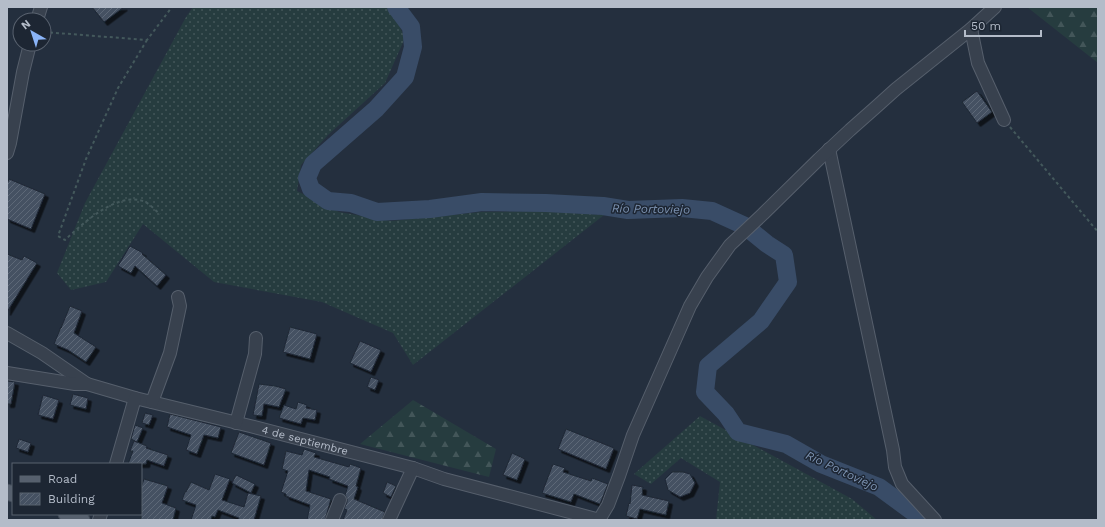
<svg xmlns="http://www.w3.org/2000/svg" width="1105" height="527" font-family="'Work Sans',sans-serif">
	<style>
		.grass { fill: url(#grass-dots) }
		.forest { fill: url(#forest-firs) }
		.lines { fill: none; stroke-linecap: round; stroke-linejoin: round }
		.river { stroke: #394c67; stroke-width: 18 }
		.building { fill: url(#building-hatch); stroke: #1f2835; filter: url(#shadow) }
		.minor-casing { stroke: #565f6c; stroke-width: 14 }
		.major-casing { stroke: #414a57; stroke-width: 17 }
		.path { stroke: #44595c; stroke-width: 2; stroke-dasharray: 3 3; stroke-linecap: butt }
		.minor { stroke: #38414e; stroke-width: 12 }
		.major { stroke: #56606e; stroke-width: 15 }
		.labels { text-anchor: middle; stroke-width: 3; stroke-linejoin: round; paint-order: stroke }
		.street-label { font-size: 11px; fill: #b4bcc9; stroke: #1d2633 }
		.water-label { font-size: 12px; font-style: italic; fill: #7c92b1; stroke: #1d2633 }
	</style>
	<defs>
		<pattern id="grass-dots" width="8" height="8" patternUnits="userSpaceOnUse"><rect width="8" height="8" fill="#263c3f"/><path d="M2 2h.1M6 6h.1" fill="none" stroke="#435659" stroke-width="1.8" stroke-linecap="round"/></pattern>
		<pattern id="forest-firs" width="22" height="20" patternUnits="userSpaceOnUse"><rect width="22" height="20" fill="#263c3f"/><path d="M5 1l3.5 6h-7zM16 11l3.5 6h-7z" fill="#435659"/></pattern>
		<pattern id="building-hatch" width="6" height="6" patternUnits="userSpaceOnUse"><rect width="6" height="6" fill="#455162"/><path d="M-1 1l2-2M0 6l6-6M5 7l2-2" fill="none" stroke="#5d6877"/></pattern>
		<filter id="shadow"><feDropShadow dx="3.5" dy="3.5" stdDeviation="0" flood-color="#0009"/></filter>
	</defs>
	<rect width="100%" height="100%" fill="#242f3e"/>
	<!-- grass -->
	<path class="grass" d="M193 7H390L405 38 385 83 328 135 301 165 297 191 339 212 391 221 481 212 542 211 604 215 413 365 393 333 322 302 214 282 143 224 106 282 71 290 57 273 85 203 186 17Z
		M700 416 852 499 877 520H716L720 482 681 458 651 484 634 474Z"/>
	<!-- forest -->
	<path class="forest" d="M1027 7H1098V63Z
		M413 400 496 449 489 477 360 444Z"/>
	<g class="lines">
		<!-- river -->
		<path class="river" d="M396 7 411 27 413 47 405 77 376 109 313 164 307 178 311 189 328 201 351 203 377 212 430 209 482 202 546 203 603 206 628 210 682 208 712 211 745 226 767 244 784 255 788 282 761 321 708 366 705 392 726 414 738 432 786 444 821 464 879 487 924 520"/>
	</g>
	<!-- building -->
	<path class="building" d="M92 7H124L104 22Z
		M977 91 992 112 977 123 962 102Z
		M9 179 45 194 31 229 7 219V184Z
		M130 246 143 253 142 254 166 275 157 286 135 266 131 273 118 266Z
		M7 254 22 260 24 256 37 263 7 312Z
		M70 306 82 311 74 333 96 347 86 362 68 350 54 344 61 327V328Z
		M290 327 317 334 310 359 283 352Z
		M360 341 381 350 371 372 350 363Z
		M371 377 379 380 375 390 367 387Z
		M7 381 15 382 11 404H7Z
		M259 384 275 386 286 389 279 407 264 404 262 416 253 415Z
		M73 394 88 398 86 409 70 405Z
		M43 395 59 400 53 419 38 415Z
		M298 402 307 405 306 408 317 410 315 420 303 418 301 424 279 418 284 405 296 409Z
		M145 413 153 415 149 425 142 423Z
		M170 414 221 427 218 438 204 435 197 454 186 450 191 435 167 427Z
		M135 425 143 428 137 442 131 439Z
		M566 429 614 448 606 469 558 449Z
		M239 432 271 443 264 465 231 453Z
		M19 439 31 443 28 452 16 448Z
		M134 441 147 446 146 448 168 455 164 466 147 460 146 464H128L133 451H130Z
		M304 449 316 453 314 457 349 467 350 464 361 468 356 486 358 487 354 499 385 512 382 520H343L347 510 344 509 347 502V499L345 495 348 486 329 479 330 477 309 470 306 491 331 499 325 520H307L310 505 286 496V494L281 492 288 471 282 469 286 451 302 455Z
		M512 453 525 459 517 480 503 475Z
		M553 464 565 468 563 472 591 481 592 478 608 484 600 504 574 494 571 502 542 493Z
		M672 472H683L690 474 695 483 690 493 680 497 668 490 665 479Z
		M215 474 230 479 222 500 244 507 248 493 261 496 254 520H238L239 518 218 510 215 517 212 516 211 520H191L196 505 182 500 185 492H186L191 482 209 490Z
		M236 475 255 484 251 493 232 483Z
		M144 479 168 486 162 503 176 508 173 520H141V488Z
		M387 482 396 486 391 497 383 493Z
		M632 485 643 487 642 495 669 501 666 515 640 509 637 519 626 516 629 503 630 504Z"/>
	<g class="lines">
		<defs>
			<g id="minor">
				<path d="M37 20 41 7"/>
				<path d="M971 29 978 63 1004 120"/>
				<path d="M829 149 893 450 895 467 902 484 935 520"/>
				<path d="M7 153 10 143 23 72 30 44"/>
				<path d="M7 333 42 353 87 384"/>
				<path id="s1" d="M7 373 75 384H87L135 398 250 426 413 468 444 479 600 520"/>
				<path d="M152 402 170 353 180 306 178 297"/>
				<path d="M236 423 255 354 256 338"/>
				<path d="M116 464 135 398"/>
				<path d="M99 520 101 514"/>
				<path d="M332 520 340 500"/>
				<path d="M389 520 413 468"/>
				<path d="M599 520 608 505 619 476 633 435 690 306 707 277 730 245 763 214 819 159 850 130 876 107 896 89 971 29 995 7"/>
			</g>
			<path id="major" d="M7 492 13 494
				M66 514 82 520"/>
		</defs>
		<!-- minor casing -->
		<use href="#minor" class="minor-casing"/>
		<!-- major casing -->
		<use href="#major" class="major-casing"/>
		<!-- path -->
		<path class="path" d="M44 32 147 40 172 7
			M147 40 118 88 86 159 58 236 65 240C83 223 117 192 143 201 149 203 155 210 160 214
			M1010 127 1098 232"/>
		<!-- minor -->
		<use href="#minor" class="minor"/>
		<!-- major -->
		<use href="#major" class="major"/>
	</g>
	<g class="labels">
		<!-- street labels -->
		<g class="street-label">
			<text dy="4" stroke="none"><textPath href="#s1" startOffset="306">4 de septiembre</textPath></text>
		</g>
		<!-- water labels -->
		<g class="water-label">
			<text transform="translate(651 209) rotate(1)" y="4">Río Portoviejo</text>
			<text transform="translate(842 471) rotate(25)" y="4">Río Portoviejo</text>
		</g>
	</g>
	<!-- border -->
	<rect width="1105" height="527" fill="none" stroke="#b4bcc9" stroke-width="16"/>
	<!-- legend -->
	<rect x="12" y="463" width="130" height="52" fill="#1d2633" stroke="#59626f"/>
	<rect x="20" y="476" width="20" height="6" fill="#56606e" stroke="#59626f"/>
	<text x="48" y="483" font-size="12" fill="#b4bcc9">Road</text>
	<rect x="20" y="493" width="20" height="12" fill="url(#building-hatch)" stroke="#59626f"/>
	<text x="48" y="503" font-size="12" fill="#b4bcc9">Building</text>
	<!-- north arrow -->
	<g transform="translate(32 32) rotate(321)"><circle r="19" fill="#1d2633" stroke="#59626f"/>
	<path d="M0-3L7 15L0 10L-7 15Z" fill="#8ab4f8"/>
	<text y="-6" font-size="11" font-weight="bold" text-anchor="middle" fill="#b4bcc9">N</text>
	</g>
	<!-- scale -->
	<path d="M965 30v6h76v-6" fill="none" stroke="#b4bcc9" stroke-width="2"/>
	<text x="971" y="30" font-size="12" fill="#b4bcc9" stroke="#1d2633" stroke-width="3" paint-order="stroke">50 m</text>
</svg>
